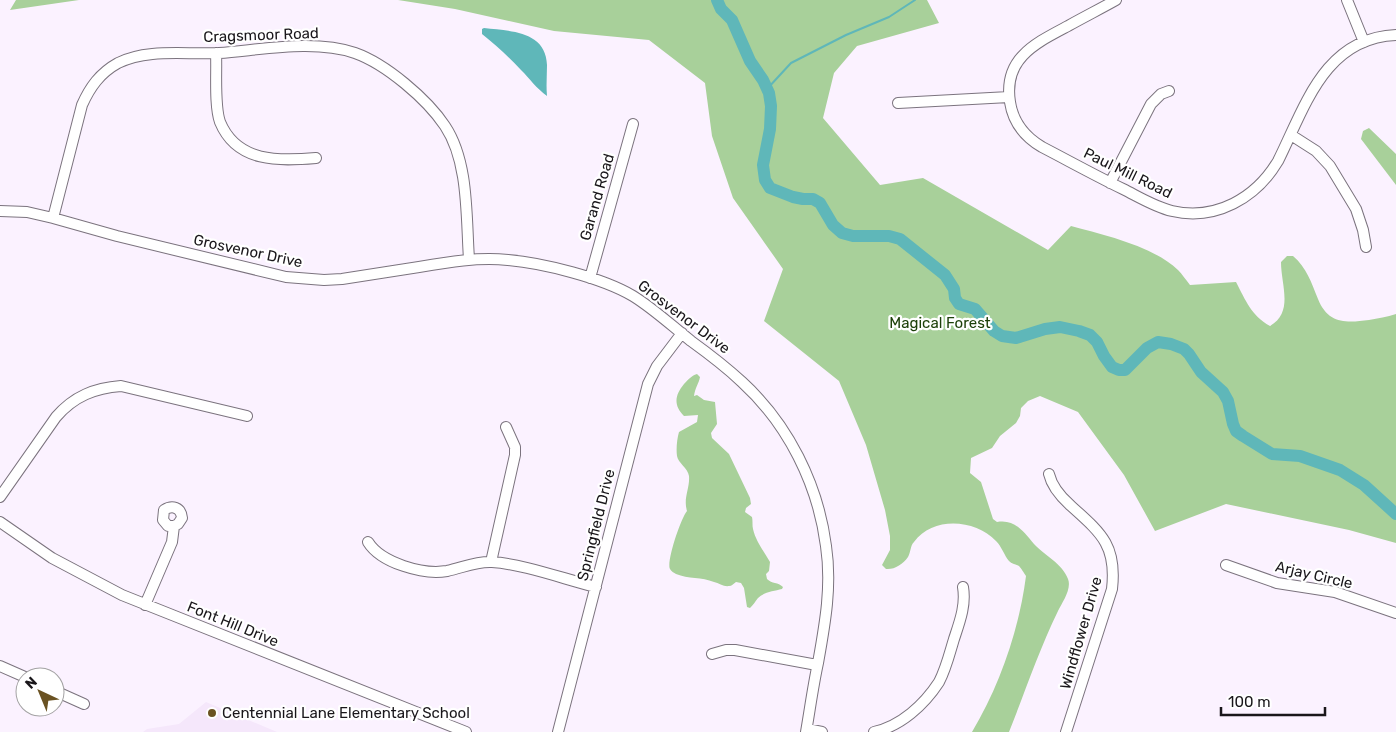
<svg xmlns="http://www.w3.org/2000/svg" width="1396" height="732" font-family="Rubik,sans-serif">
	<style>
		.built { fill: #f5e7fb }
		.forest { fill: #a8d09a }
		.water { fill: #5fb7b9 }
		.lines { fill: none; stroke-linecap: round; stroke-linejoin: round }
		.stream { stroke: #5fb7b9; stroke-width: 2 }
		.river { stroke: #5fb7b9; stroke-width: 12 }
		.minor-casing { stroke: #7b737e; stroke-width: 12 }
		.minor { stroke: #fff; stroke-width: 10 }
		.poi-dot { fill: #6a5222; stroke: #fff; stroke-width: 2 }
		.labels { text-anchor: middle; stroke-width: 4.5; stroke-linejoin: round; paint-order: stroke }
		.street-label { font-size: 15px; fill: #19161a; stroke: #fff }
		.park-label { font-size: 15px; fill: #1d410a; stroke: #fff }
		.poi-label { font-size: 15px; fill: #19161a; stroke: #fff; text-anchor: start }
	</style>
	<rect width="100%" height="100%" fill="#fbf2ff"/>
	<!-- built -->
	<path class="built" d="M206 702 277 732H143L147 729 179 724Z"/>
	<!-- forest -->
	<path class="forest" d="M16 0H79L10 10Z
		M398 0H927L939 23 857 46 834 73 823 118 880 185 923 178 1048 250 1071 226C1104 235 1153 246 1178 270 1182 274 1186 280 1190 285L1236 282C1246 301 1251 315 1270 326 1294 312 1281 285 1281 262L1287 256H1293C1307 268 1311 282 1318 299 1328 324 1346 323 1369 320 1378 318 1387 317 1396 314V543L1349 530 1226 504 1155 531 1124 475 1078 412 1040 396 1028 401 1021 408 1020 416 1016 423 1000 436 992 448 971 458 970 473 981 482 993 519 997 522C1015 519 1023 531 1034 544 1044 555 1063 564 1068 579 1072 589 1062 603 1058 611 1039 650 1025 692 1009 732H972C1000 685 1019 630 1026 576 1024 573 1021 568 1019 566 1015 564 1012 564 1009 561 1004 555 1002 547 996 541 975 519 933 516 914 542 910 546 911 552 908 557 903 564 894 570 886 569L882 565 890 550V536L885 510 866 445 839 381 764 321 783 269 733 198 712 136 705 83 649 40 554 31 455 9Z
		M1369 128 1396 154V185L1361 139 1363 131Z
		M697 374 700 377C699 383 695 388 694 396L697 395 704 400 715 402 717 424 711 433 712 438 729 454 750 498 751 504 746 508 745 512 752 517C753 522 752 525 753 529 756 542 764 551 770 562L769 571 766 574 767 579C772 584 778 582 783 587L782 589C774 591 764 592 758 598 755 602 753 605 750 608L747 607 744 588 741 583 736 582C733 584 732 586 729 586 724 587 719 583 714 582 702 577 688 579 676 574 674 573 671 571 670 569 666 562 681 518 687 511 683 498 690 489 689 476 688 468 678 463 677 456 676 449 677 439 679 432L697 422 698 415 684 416C673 405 675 395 684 384 688 380 691 376 697 374Z"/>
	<!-- water -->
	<path class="water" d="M484 28C510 31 546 31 547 65 547 75 546 85 547 96 536 88 530 79 521 70 509 57 496 45 482 34V29Z"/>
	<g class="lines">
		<!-- stream -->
		<path class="stream" d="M767 89 791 63 846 35 889 17 915 0"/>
		<!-- river -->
		<path class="river" d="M717 0 721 9 732 20 750 61 763 80 769 93 771 106 770 129 763 165 765 180 770 188 793 197 803 199H813L820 203 833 225 842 233 853 236H889L900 239 945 275 954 289 955 298 959 304 975 309 994 331 1002 336 1016 338 1045 329 1060 327 1079 331 1090 335 1097 342 1104 356 1112 367 1119 370H1125L1147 348 1158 342 1171 344 1184 349 1189 354 1201 372 1223 392 1228 401 1233 424 1236 431 1243 436 1272 454 1300 456 1340 470 1364 485 1396 514"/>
		<defs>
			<path id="minor" d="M1116 0C1100 9 1084 17 1068 26 1036 43 1003 58 1010 102 1013 122 1025 137 1042 147 1069 161 1096 176 1123 189 1139 197 1155 207 1172 211 1216 221 1256 198 1278 161 1305 107 1324 38 1396 35
				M1347 0 1364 42
				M216 53C217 71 214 105 220 122 237 163 279 161 316 158
				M898 103 1009 97
				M1291 135 1316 151 1330 166 1356 209 1363 230 1366 247
				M1110 183 1151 104 1161 94 1169 91
				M0 211 27 212 53 218 117 236 286 277 324 280 342 279C368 275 393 271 419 267 448 262 478 257 508 260 543 263 603 278 633 296 654 309 672 326 691 341 709 354 726 367 742 382 788 424 818 484 826 546 832 586 825 624 818 663 813 686 810 709 806 732
				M53 218 82 105C90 87 100 73 118 63 148 48 186 55 219 53 261 50 314 39 355 53 386 64 427 99 445 126 469 162 466 217 469 259
				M590 278 633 124
				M1049 474C1052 487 1060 496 1070 505 1101 533 1117 545 1112 589L1066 732
				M0 497 56 417C74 396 95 388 121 386L247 416
				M0 522 52 558 122 595 466 732
				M368 542C381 563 423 575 447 571 462 568 476 561 492 562 523 564 564 579 596 587
				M491 562 515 455V447L506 427
				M1226 565 1277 583 1335 592 1396 613
				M145 605 172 542 174 526 178 524 182 518C181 507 172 505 164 510L163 520 168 526H174
				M712 654 726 650H735L817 665
				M0 666 25 677
				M55 691 84 704
				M807 729 822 732
				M558 732 648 384 657 366 682 333
				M874 732C901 726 924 705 939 682 946 669 950 652 954 639 960 621 966 605 963 587"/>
		</defs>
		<!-- minor casing -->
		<use href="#minor" class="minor-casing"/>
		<!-- minor -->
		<use href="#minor" class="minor"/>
	</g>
	<!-- markers -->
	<circle class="poi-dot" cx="212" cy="713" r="5"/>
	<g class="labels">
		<!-- street labels -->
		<g class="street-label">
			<text transform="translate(261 35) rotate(-2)" y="5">Cragsmoor Road</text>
			<text transform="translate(1128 173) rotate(26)" y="5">Paul Mill Road</text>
			<text transform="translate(597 197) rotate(-74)" y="5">Garand Road</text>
			<text transform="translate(248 251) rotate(12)" y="5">Grosvenor Drive</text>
			<text transform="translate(684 317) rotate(37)" y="5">Grosvenor Drive</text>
			<text transform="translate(596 525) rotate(-76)" y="5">Springfield Drive</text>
			<text transform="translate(1314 575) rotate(13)" y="5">Arjay Circle</text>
			<text transform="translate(233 624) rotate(22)" y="5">Font Hill Drive</text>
			<text transform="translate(1081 633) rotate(-74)" y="5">Windflower Drive</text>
		</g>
		<!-- park labels -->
		<g class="park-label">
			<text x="940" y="328">Magical Forest</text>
		</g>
		<!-- poi labels -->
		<g class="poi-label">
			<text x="222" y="718">Centennial Lane Elementary School</text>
		</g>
	</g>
	<!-- north arrow -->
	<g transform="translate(40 692) rotate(316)"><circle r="24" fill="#ffffff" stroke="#a3a2a3"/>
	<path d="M0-4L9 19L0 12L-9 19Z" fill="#6a5222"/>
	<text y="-8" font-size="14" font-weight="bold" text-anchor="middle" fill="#19161a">N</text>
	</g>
	<!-- scale -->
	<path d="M1221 707v8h104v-8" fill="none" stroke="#19161a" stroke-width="2.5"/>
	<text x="1228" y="707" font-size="15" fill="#19161a" stroke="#ffffff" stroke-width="4" paint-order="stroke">100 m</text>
</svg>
